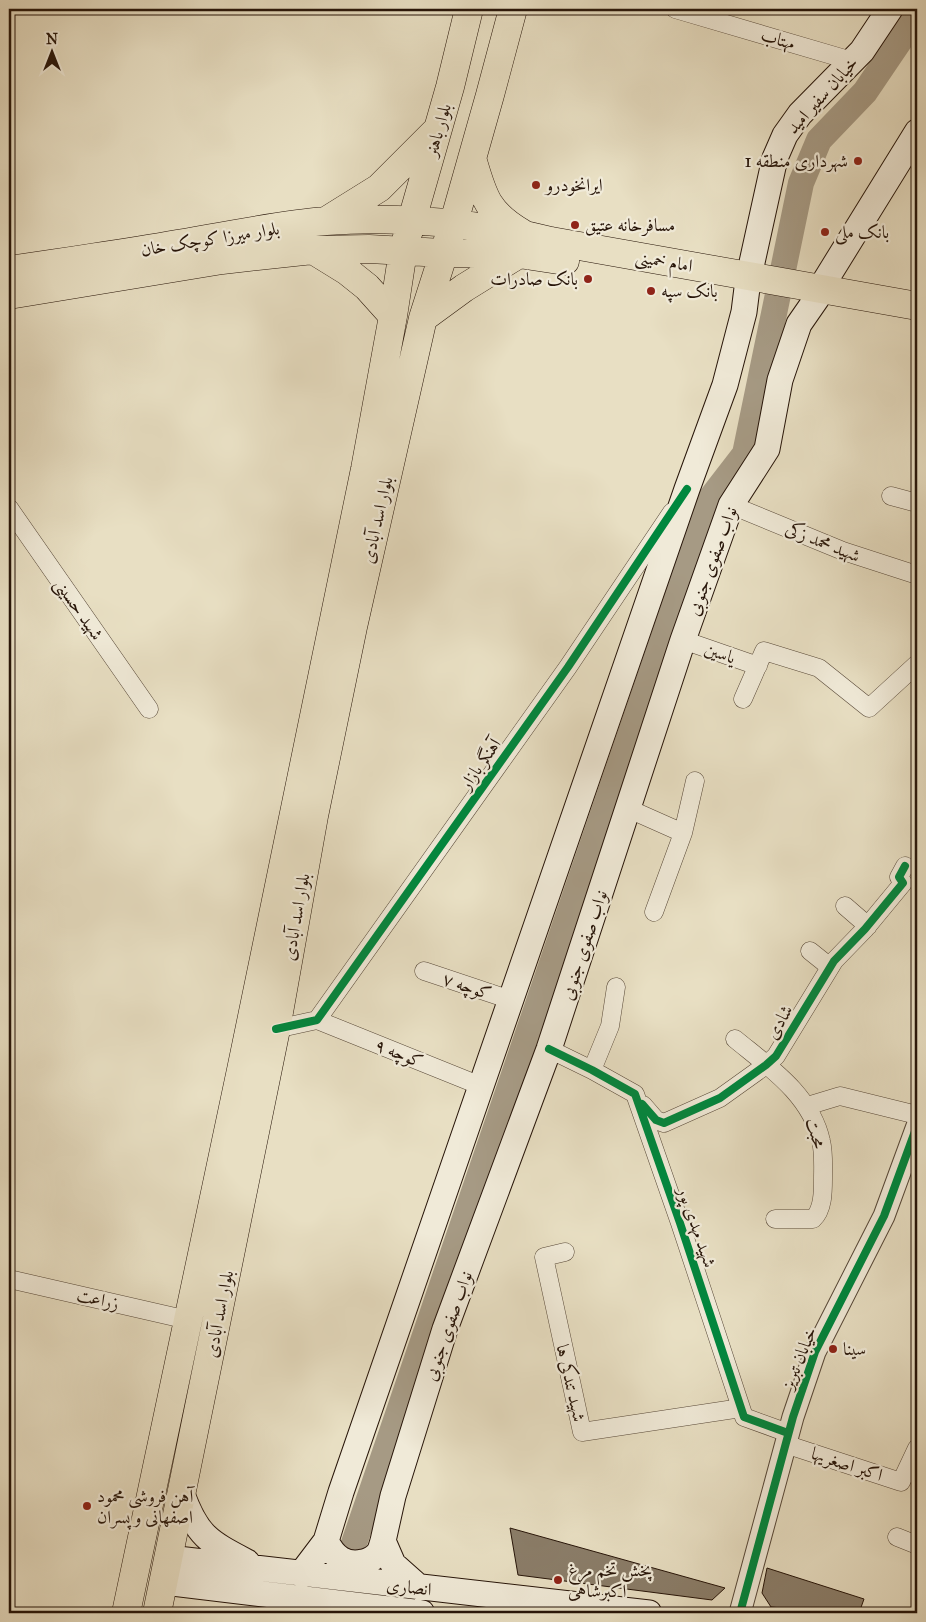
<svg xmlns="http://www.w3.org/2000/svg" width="926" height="1622" font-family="'IM FELL Great Primer',Amiri,serif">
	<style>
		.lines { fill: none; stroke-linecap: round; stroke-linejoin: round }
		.river { stroke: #a69a84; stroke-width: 26 }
		.building { fill: #8b7e6a; stroke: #271509 }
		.minor-casing { stroke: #574838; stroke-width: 19 }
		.tertiary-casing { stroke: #574838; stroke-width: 23 }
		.secondary-casing { stroke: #271509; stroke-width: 27 }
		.primary-casing { stroke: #271509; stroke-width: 29 }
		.minor { stroke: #f0ead8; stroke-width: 18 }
		.tertiary { stroke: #f0ead8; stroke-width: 21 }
		.secondary { stroke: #f0ead8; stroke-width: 25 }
		.primary { stroke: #e8dfc3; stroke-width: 28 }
		.cycleway-casing { stroke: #f0ead8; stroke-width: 11 }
		.cycleway { stroke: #00873e; stroke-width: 8 }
		.poi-dot { fill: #8f2418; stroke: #f0ead8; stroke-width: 2 }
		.labels { text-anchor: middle; stroke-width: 4.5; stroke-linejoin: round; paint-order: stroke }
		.street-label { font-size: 18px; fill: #271509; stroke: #f0ead8 }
		.poi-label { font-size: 18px; fill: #271509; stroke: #f0ead8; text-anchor: start }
	</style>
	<rect width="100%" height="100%" fill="#e8dfc3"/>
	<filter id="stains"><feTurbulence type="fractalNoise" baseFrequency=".004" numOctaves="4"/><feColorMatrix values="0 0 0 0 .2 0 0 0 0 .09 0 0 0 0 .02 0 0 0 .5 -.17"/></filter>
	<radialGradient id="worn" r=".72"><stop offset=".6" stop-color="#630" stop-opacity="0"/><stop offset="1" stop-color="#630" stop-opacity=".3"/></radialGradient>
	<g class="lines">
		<!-- river -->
		<path class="river" d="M351 1552 711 498 745 454 801 183 819 140 865 92 917 15"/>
	</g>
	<!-- building -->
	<path class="building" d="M510 1528 725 1588 712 1600 518 1575Z
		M767 1568 864 1599 859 1613H834L771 1607 762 1593Z"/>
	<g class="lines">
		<defs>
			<path id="minor" d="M675 9 852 61
				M891 496 917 503
				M731 505 843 551 917 575
				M9 508 149 709
				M683 640 758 666
				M743 699 764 651 819 668 869 708 917 664
				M629 809 683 833 654 912
				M683 833 695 781
				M845 906 868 926
				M810 951 830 967
				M424 971 511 1000
				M317 1020 481 1086
				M276 1029 317 1020 568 667 672 512
				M735 1039C769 1067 811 1095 821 1141 824 1153 823 1167 823 1179 823 1192 823 1210 813 1219H775
				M549 1049 592 1070 635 1094 680 1223 744 1417 788 1433
				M592 1070 610 1026 616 987
				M643 1105 656 1120 664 1123 720 1098 766 1065 776 1056 834 961 865 929 903 883 899 877 905 866
				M807 1106 840 1096 917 1115
				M565 1252 544 1257 582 1432 741 1408
				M9 1279 188 1320
				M785 1444 901 1482 917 1448
				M897 1537 917 1545"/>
			<path id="tertiary" d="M740 1613 793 1417 815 1352 884 1216 917 1126"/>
			<path id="secondary" d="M749 276 775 158 785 135 800 114 862 51 890 9
				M820 289 917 132
				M182 1494C197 1536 209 1542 247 1562
				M326 1541C334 1557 345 1566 363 1562 369 1561 376 1557 379 1552 381 1549 382 1544 383 1541
				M169 1558 649 1613
				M301 1574 326 1541 341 1492 687 489 725 385 744 312 747 288
				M164 1582 422 1613
				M420 1588 393 1564 383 1541 393 1496 445 1329 549 1049 683 640 731 505 767 449 780 380 799 324 817 298"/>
			<path id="primary" d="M472 158C483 195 486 212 522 233
				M326 221 379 188 437 130
				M313 250 347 271 367 287 393 316
				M9 270C71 261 133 252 195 241 238 234 283 224 326 221 401 216 478 223 551 241L917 306
				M9 295 222 260 313 250 369 249 443 253 519 254 565 261
				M423 318 464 288 519 254
				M126 1613 241 1070 365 469 393 316 403 251 450 87 469 9
				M157 1613 276 1029 314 816 353 627 423 318 456 215 490 95 513 9"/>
		</defs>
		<!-- minor casing -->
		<use href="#minor" class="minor-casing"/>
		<!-- tertiary casing -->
		<use href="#tertiary" class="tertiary-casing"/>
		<!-- secondary casing -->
		<use href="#secondary" class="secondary-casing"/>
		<!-- primary casing -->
		<use href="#primary" class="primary-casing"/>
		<!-- minor -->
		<use href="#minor" class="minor"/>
		<!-- tertiary -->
		<use href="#tertiary" class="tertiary"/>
		<!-- secondary -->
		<use href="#secondary" class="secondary"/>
		<!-- primary -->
		<use href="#primary" class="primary"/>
		<defs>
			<path id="cycleway" d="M276 1029 317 1020 568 667 687 489
				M549 1049 592 1070 635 1094 680 1223 744 1417 788 1433
				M642 1104 656 1120 664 1123 720 1098 766 1065 776 1056 834 961 865 929 903 883 899 877 905 866
				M740 1613 793 1417 815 1352 884 1216 917 1126"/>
		</defs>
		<!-- cycleway casing -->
		<use href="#cycleway" class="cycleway-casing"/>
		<!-- cycleway -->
		<use href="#cycleway" class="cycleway"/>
	</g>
	<!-- markers -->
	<g class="poi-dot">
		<circle cx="858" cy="161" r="5"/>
		<circle cx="536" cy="185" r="5"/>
		<circle cx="575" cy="225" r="5"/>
		<circle cx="825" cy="232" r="5"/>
		<circle cx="588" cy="279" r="5"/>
		<circle cx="651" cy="291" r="5"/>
		<circle cx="833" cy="1349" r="5"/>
		<circle cx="87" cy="1506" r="5"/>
		<circle cx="558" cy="1580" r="5"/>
	</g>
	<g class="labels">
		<!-- street labels -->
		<g class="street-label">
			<text transform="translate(778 39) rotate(17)" y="6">مهتاب</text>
			<text transform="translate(822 95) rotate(-48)" y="6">خیابان سفیر امید</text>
			<text transform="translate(438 130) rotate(-74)" y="6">بلوار باهنر</text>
			<text transform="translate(210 239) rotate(-9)" y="6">بلوار میرزا کوچک خان</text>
			<text transform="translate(664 261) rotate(10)" y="6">امام خمینی</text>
			<text transform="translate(377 520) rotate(-77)" y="6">بلوار اسد آبادی</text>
			<text transform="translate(823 542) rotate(22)" y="6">شهید محمد زکی</text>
			<text transform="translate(712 561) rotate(-70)" y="6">نواب صفوی جنوبی</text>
			<text transform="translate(79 609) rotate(55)" y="6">شهید حسینی</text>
			<text transform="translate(720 653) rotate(19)" y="6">یاسین</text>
			<text transform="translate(480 764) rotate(-55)" y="6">آهنگر بازار</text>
			<text transform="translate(296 917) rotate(-80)" y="6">بلوار اسد آبادی</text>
			<text transform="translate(584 945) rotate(-72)" y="6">نواب صفوی جنوبی</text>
			<text transform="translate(467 986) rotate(19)" y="6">کوچه ۷</text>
			<text transform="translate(779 1022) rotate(-60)" y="6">شادی</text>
			<text transform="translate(399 1053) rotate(22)" y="6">کوچه ۹</text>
			<text transform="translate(816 1133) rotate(74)" y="6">محبت</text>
			<text transform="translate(697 1227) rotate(71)" y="6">شهید مهدی پور</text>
			<text transform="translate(98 1299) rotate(13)" y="6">زراعت</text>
			<text transform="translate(219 1314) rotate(-79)" y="6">بلوار اسد آبادی</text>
			<text transform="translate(448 1326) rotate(-71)" y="6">نواب صفوی جنوبی</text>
			<text transform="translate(799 1358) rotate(-68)" y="6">خیابان تبریز</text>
			<text transform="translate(571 1383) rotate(77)" y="6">شهید تندکی ها</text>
			<text transform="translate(847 1464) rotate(18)" y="6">اکبر اصغریها</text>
			<text transform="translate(409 1587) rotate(6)" y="6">انصاری</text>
		</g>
		<!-- poi labels -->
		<g class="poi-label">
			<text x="848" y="167" text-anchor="end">شهرداری منطقه 1</text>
			<text x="546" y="191">ایرانخودرو</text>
			<text x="585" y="231">مسافرخانه عتیق</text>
			<text x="835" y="238">بانک ملی</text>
			<text x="578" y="285" text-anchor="end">بانک صادرات</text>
			<text x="661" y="297">بانک سپه</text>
			<text x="843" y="1355">سینا</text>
			<text x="97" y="1502">آهن فروشی محمود<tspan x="97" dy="21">اصفهانی و پسران</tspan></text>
			<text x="568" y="1576">پخش تخم مرغ<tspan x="568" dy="21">اکبرشاهی</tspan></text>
		</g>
	</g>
	<!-- margin -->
	<rect width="926" height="1622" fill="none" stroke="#e8dfc3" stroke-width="30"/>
	<rect x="10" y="10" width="906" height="1602" fill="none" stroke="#271509" stroke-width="2.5"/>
	<rect x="15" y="15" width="896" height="1592" fill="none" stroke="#271509"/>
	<!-- north arrow -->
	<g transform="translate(52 52)" stroke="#f0ead8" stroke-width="4" paint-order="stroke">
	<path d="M0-4L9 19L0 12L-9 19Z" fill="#271509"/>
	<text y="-8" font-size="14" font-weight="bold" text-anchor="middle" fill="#271509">N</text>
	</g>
	<rect width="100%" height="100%" filter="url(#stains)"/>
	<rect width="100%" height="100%" fill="url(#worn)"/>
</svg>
